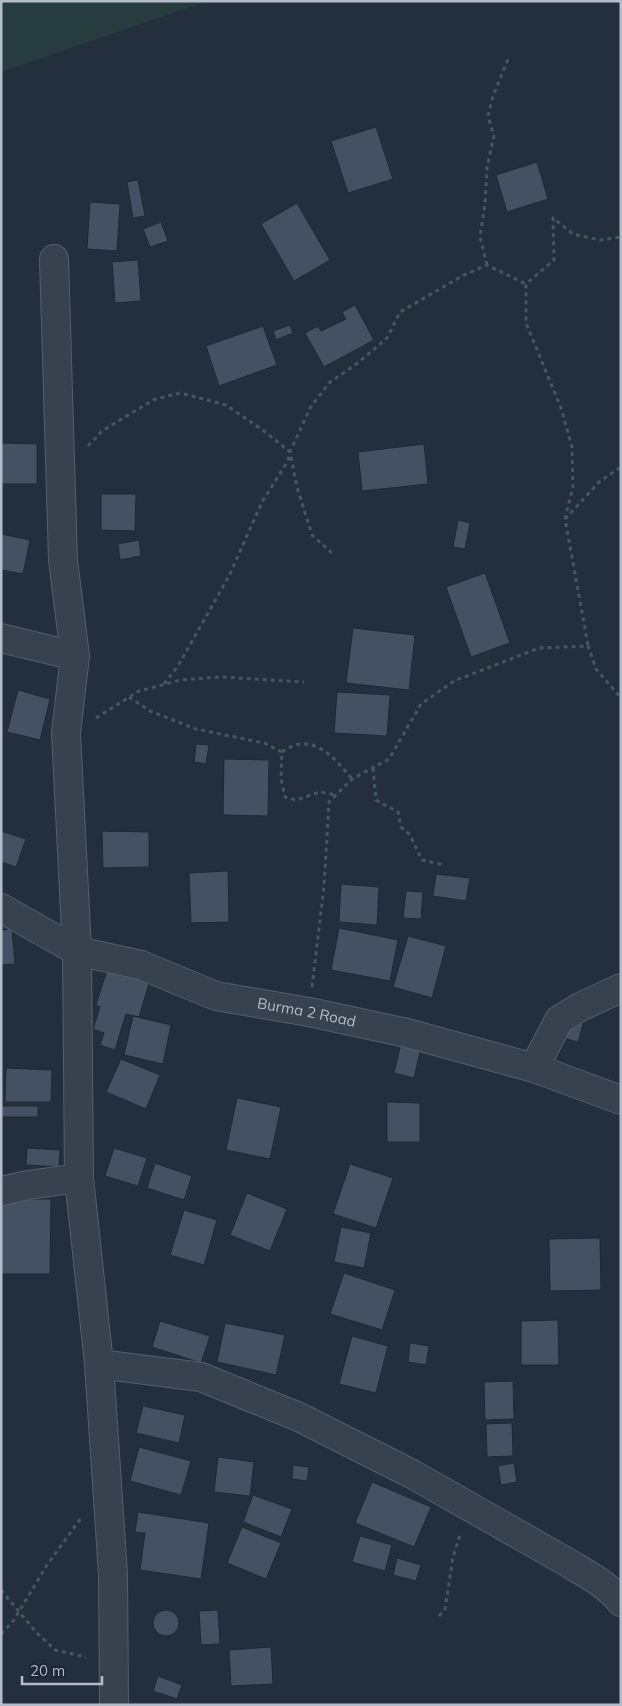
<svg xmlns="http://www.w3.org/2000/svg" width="622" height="1706" font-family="Mulish,sans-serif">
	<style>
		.green { fill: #263c3f }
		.building { fill: #455162; stroke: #1f2835 }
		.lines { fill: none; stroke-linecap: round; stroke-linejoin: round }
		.minor-casing { stroke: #565f6c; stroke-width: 30 }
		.path { stroke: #44595c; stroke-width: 3; stroke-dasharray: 4 4; stroke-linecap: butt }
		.minor { stroke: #38414e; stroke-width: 28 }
		.labels { text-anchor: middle; stroke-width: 4.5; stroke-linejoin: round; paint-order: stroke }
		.street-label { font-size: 15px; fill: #b4bcc9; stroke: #1d2633 }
	</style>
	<rect width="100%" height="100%" fill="#242f3e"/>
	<!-- green -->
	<path class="green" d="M1 1H233L202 3 1 72Z"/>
	<!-- building -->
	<path class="building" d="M376 127 393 179 348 193 331 141Z
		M537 162 548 199 507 212 496 175Z
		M138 180 145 216 133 218 127 182Z
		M90 202 120 204 117 251 87 249Z
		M297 203 330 260 294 281 261 224Z
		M161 222 168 241 150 247 143 229Z
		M138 260 141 301 115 303 112 262Z
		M355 305 374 340 324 367 305 333 318 326 321 331 346 319 342 312Z
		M290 325 293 333 276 340 273 331Z
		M263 326 277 365 219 386 206 346Z
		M1 443 37 444V484H1Z
		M424 444 428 484 362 491 358 452Z
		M101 494H136L135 531 101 530Z
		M458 520 470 523 465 549 453 547Z
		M1 534 30 540 23 574 1 570Z
		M139 540 141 556 120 560 118 544Z
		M485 573 510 643 471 657 446 587Z
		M353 628 415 635 409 690 346 683Z
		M18 690 50 699 40 740 7 732Z
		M337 692 390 695 387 736 334 733Z
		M196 744 209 745 206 764 194 762Z
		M224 759 269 760 268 816 223 815Z
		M1 831 26 839 16 867 1 862Z
		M102 831 149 832V867L103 868Z
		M228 871 229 922 191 923 189 873Z
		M436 874 470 878 466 901 433 896Z
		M341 884 379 887 377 925 339 922Z
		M406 891 423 892 421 919 403 918Z
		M339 928 398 940 390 981 331 970Z
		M12 929 15 964 1 965V930Z
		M408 936 446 946 432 998 393 987Z
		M109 964 151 977 139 1017 126 1014 115 1050 100 1045 104 1033 93 1029 100 1007 96 1005Z
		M133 1016 171 1025 163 1064 124 1055Z
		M569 1021 583 1024 578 1042 564 1038Z
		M401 1043 421 1048 414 1078 394 1073Z
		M121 1059 160 1075 146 1109 106 1092Z
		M6 1068 52 1070 51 1102H5Z
		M237 1098 281 1107 270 1159 226 1150Z
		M387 1102 420 1103V1142H387Z
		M1 1106H38V1117H1Z
		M27 1148 60 1150 59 1167 26 1165Z
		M114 1148 147 1158 138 1186 105 1176Z
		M155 1163 192 1176 184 1200 147 1188Z
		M350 1164 393 1178 376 1228 333 1214Z
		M247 1193 287 1209 270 1251 230 1235Z
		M1 1199H51L50 1274H1Z
		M184 1210 217 1220 204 1265 170 1255Z
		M341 1227 371 1233 364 1268 334 1262Z
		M600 1238 601 1290 550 1291 549 1239Z
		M344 1273 395 1290 382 1330 330 1314Z
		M558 1320 559 1365H521V1321Z
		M160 1321 210 1336 201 1363 152 1347Z
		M225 1323 285 1335 276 1375 217 1362Z
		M352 1336 388 1346 376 1393 339 1384Z
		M410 1343 429 1346 426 1365 408 1362Z
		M513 1381 514 1419 485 1420 484 1382Z
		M143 1406 185 1415 179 1443 136 1433Z
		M512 1423 513 1456 487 1457 486 1424Z
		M139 1447 191 1461 181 1495 130 1481Z
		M218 1457 254 1462 250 1496 214 1492Z
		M514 1463 517 1482 501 1485 498 1466Z
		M293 1465 309 1467 307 1481 292 1479Z
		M372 1482 431 1507 414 1547 355 1523Z
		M253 1495 292 1509 281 1537 243 1522Z
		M138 1512 209 1523 201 1579 140 1570 145 1533 135 1532Z
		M242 1527 281 1543 266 1579 227 1563Z
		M360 1536 392 1545 385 1571 352 1562Z
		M397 1558 421 1565 416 1581 393 1575Z
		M153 1623a13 13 0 1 1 26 0a13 13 0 1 1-26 0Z
		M218 1610 220 1644 201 1645 199 1611Z
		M271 1647 273 1684 231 1686 229 1650Z
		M158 1676 182 1685 177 1699 153 1691Z"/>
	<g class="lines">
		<defs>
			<g id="minor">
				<path d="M54 259 63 560 75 656 66 733 77 951 79 1178 99 1364 108 1499 113 1575 114 1705"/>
				<path d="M1 638 75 656"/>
				<path id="s1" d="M1 908 77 951 141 965 216 996 309 1012 407 1033 534 1068 621 1100"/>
				<path d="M534 1068 559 1020 580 1007 621 988"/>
				<path d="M1 1191 28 1185 79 1178"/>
				<path d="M99 1364 201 1377 299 1417 412 1474 565 1561C586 1574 606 1583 621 1602"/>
			</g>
		</defs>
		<!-- minor casing -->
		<use href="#minor" class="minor-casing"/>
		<!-- path -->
		<path class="path" d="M487 265 480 237 485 204 487 167 494 136 488 116 493 96 509 57
			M88 446 102 431 153 400 180 393 226 405 264 431 290 452 288 461 262 502 229 576 178 666 163 685
			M565 519 573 487 572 447 561 408 526 323V284L554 260 553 218 573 234 600 240 621 237
			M332 553 312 535 297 487 290 452 310 408 329 383 359 362 387 338 400 312 464 275 487 265 526 284
			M588 645 565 519 600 481 621 467
			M129 697 150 711 196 729 264 743 282 752 281 779 285 797 296 800 320 792 337 795
			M96 718 139 691 181 680 222 677 304 682
			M282 752C311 730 334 757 352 779
			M373 768 376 800 398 812 401 827 410 835 422 860 444 865
			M312 987 324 886 329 802 352 779 389 759 421 704 454 681 539 648 588 646 596 669 621 698
			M1 1590 35 1631 55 1650 86 1657
			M439 1616 445 1609 453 1557 461 1532
			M1 1634 14 1620 47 1565 81 1518"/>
		<!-- minor -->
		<use href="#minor" class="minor"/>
	</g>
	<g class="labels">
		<!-- street labels -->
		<g class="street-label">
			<text dy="5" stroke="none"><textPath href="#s1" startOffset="326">Burma 2 Road</textPath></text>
		</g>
	</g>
	<!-- border -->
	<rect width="622" height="1706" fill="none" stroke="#b4bcc9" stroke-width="5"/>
	<!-- scale -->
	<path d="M22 1676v8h80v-8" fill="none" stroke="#b4bcc9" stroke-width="2.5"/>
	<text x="30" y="1676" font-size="15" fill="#b4bcc9" stroke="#1d2633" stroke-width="4" paint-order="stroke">20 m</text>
</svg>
